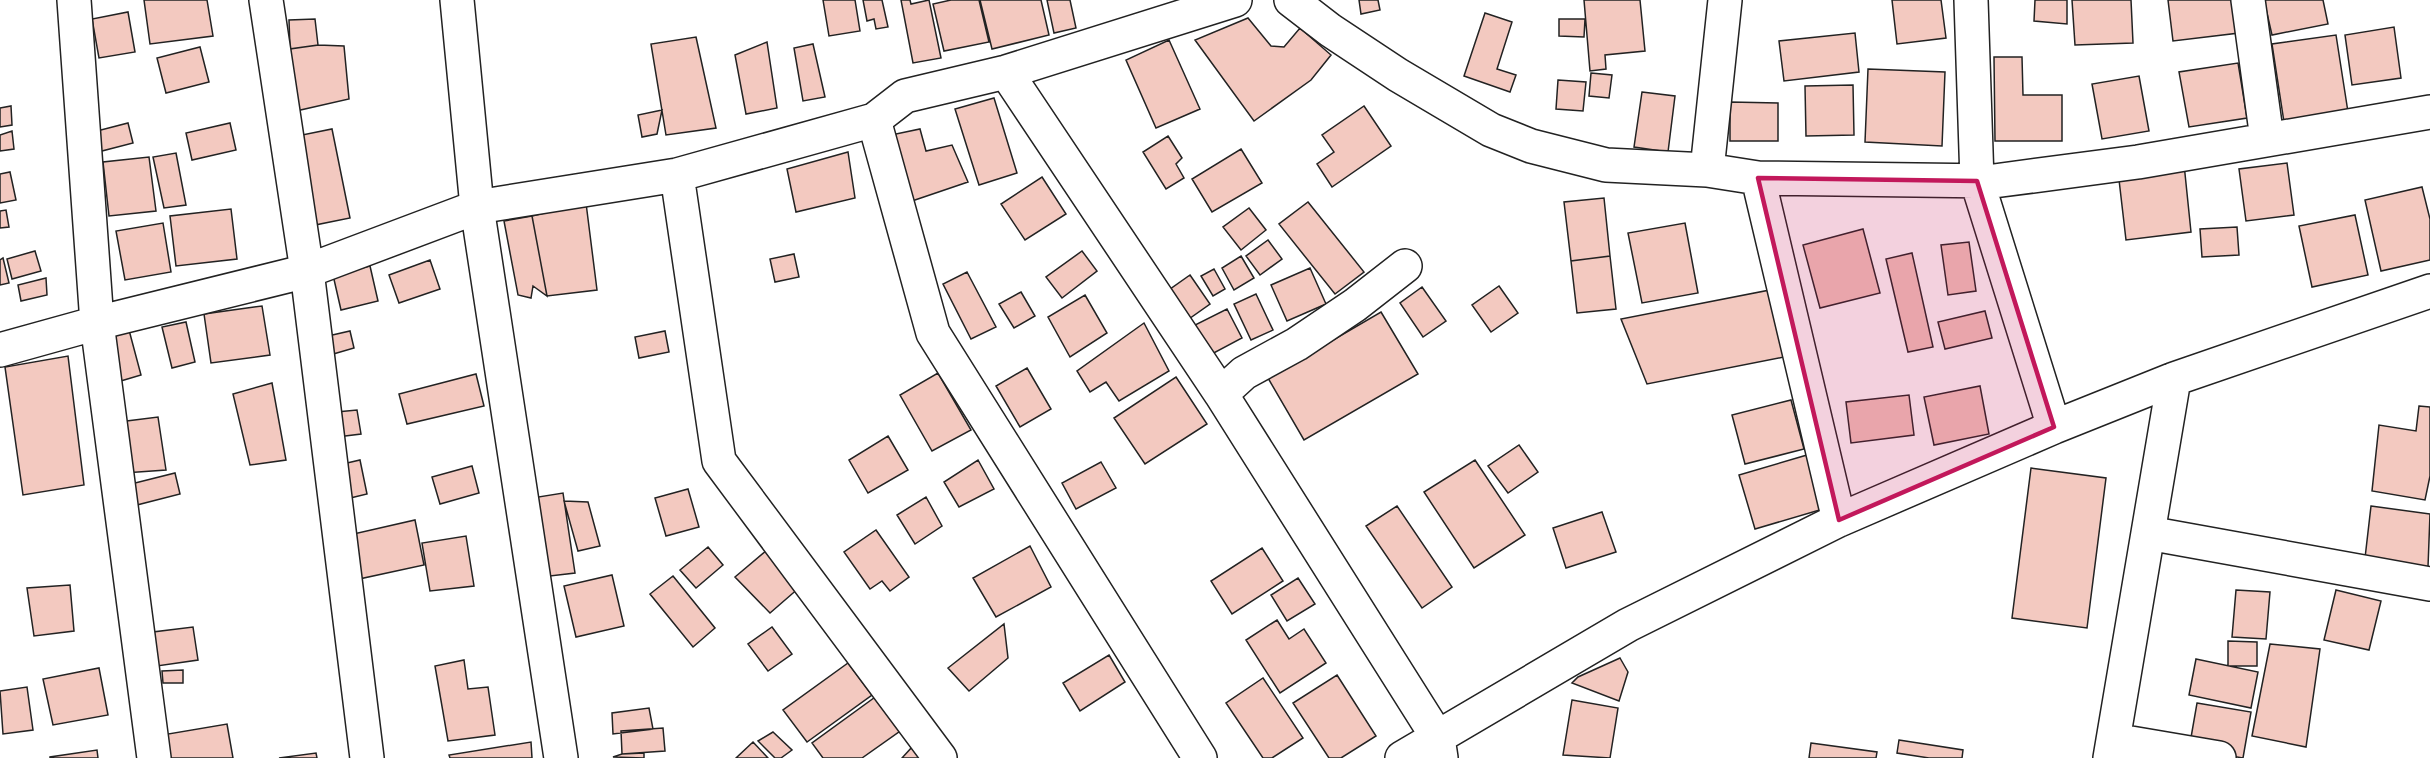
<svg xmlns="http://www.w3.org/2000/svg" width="2430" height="758" font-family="'IBM Plex Serif',serif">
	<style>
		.building { fill: #f3c9c0; stroke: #222; stroke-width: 1.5 }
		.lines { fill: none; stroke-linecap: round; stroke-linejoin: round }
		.street-casing { stroke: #222; stroke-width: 36 }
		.street { stroke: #fff; stroke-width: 33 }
		.marked { fill: #c2185b; fill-opacity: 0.2; stroke: #c2185b; stroke-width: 4.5; stroke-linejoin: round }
	</style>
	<rect width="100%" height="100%" fill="#fff"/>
	<!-- building -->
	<path class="building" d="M144 0H207L213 36 150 44Z
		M823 0H855L860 31 829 36Z
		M863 0H882L888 27 876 29 874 19 867 21Z
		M901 0H910L911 4 929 0 941 58 913 63Z
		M951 0H979L989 42 944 51 933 4Z
		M980 0H1041L1049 35 992 49Z
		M1047 0H1070L1076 28 1054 33Z
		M1359 0H1378L1380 10 1361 14Z
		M1584 0H1640L1645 51 1605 55 1606 69 1590 71Z
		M1892 0H1941L1946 38 1897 44Z
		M2035 0H2067V24L2034 21Z
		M2072 0H2131L2133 43 2075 45Z
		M2168 0H2234L2239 33 2173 41Z
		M2264 0H2323L2328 24 2272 35Z
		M128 12 135 52 99 58 92 19Z
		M1485 13 1512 22 1497 69 1516 75 1510 92 1464 76Z
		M1248 18 1271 46 1284 47 1300 28 1331 55 1311 80 1254 121 1195 40Z
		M315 19 318 45 290 49 289 20Z
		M1559 19H1585L1584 37 1559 36Z
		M2394 27 2401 78 2352 85 2345 35Z
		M1855 33 1859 72 1784 81 1779 41Z
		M2336 35 2348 112 2284 122 2272 44Z
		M696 37 716 128 666 135 651 44Z
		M1169 40 1200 109 1156 128 1126 60Z
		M767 42 777 108 746 114 735 55Z
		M813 44 825 97 803 101 794 48Z
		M318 45 344 46 349 99 296 111 290 49Z
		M200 47 209 82 166 93 157 58Z
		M1994 57H2022L2023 95H2062V141H1995Z
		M2238 63 2247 118 2189 127 2179 72Z
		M1868 69 1945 72 1942 146 1865 142Z
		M1591 73 1612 75 1609 98 1589 96Z
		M2139 76 2149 131 2102 139 2092 84Z
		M1558 80 1586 82 1583 111 1556 109Z
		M1853 85 1854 135 1806 136 1805 86Z
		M1642 92 1675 96 1668 152 1634 147Z
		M994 98 1017 173 979 185 955 109Z
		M1730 102 1778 103V141H1730Z
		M11 106 12 125 0 127V108Z
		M1364 106 1391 146 1332 187 1317 164 1334 152 1322 135Z
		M662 110 657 134 642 137 638 115Z
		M128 123 133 143 98 152 93 132Z
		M230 123 236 150 192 160 186 133Z
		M332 129 350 218 315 225 297 136Z
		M920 129 926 151 952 145 968 182 912 201 891 135Z
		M12 131 14 149 0 151V135Z
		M1168 136 1182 158 1176 164 1184 178 1166 189 1143 152Z
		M1241 149 1262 183 1212 212 1192 179Z
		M848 152 855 198 796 212 787 169Z
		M176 153 186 205 164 208 153 157Z
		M149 157 156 211 109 216 103 162Z
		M2287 163 2294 215 2246 221 2239 169Z
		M2184 164 2191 232 2126 240 2118 171Z
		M10 172 16 200 0 203V174Z
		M1042 177 1066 214 1025 240 1001 204Z
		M2422 187 2430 219V260L2381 271 2365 200Z
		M1604 198 1610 256 1571 261 1564 202Z
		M1308 202 1364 272 1335 294 1279 224Z
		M586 203 597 290 547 296 532 216Z
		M1249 208 1266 230 1241 250 1223 227Z
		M231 209 237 259 176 266 170 216Z
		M6 210 9 227 0 228V211Z
		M2355 215 2368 275 2312 287 2299 226Z
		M532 216 547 296 533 286 531 298 518 295 504 221Z
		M163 223 171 272 125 280 116 231Z
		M1685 223 1698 293 1642 303 1628 233Z
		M2237 227 2239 255 2202 257 2200 229Z
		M1863 229 1880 293 1820 308 1803 245Z
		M1268 240 1282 259 1260 275 1246 256Z
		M1969 242 1976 291 1948 295 1941 245Z
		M35 251 41 271 12 279 7 259Z
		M1082 251 1097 271 1062 298 1046 277Z
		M1912 253 1933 347 1908 352 1886 259Z
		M794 254 799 277 775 282 770 259Z
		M1241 256 1254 278 1234 290 1222 268Z
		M1610 256 1616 309 1577 313 1571 261Z
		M3 258 9 283 0 285V260Z
		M430 260 440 289 399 303 389 275Z
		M370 266 378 301 341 310 333 275Z
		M1310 268 1326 304 1287 321 1271 285Z
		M1214 269 1225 289 1213 296 1201 276Z
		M967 272 996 327 971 339 943 284Z
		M1190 275 1210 304 1186 321 1166 292Z
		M46 278 47 295 21 301 18 285Z
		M1499 286 1518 313 1491 332 1472 305Z
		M1422 287 1446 321 1423 337 1400 303Z
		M1770 290 1784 357 1647 384 1621 319Z
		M1021 292 1035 316 1014 328 999 304Z
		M1256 294 1273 330 1251 340 1234 304Z
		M1085 295 1107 333 1070 357 1048 317Z
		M262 306 270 355 211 363 204 314Z
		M1227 309 1242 338 1210 355 1195 325Z
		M1985 311 1992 338 1945 349 1938 322Z
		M1381 312 1418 374 1304 440 1268 378Z
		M186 322 195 362 172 368 162 327Z
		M1144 323 1169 371 1119 401 1106 382 1090 392 1077 371Z
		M129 330 141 375 114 383 101 337Z
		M350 331 354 348 323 357 319 338Z
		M665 331 669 352 639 358 635 337Z
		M68 356 84 485 23 495 5 367Z
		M1027 368 1051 409 1020 427 996 386Z
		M938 373 971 430 932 451 900 395Z
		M476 374 484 406 407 424 399 394Z
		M1176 377 1207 424 1145 464 1114 418Z
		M272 383 286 460 250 465 233 394Z
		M1980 386 1989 434 1934 445 1924 397Z
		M1909 395 1914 435 1851 443 1846 402Z
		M1791 400 1804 449 1745 464 1732 415Z
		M2419 406 2430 407V476L2425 500 2372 491 2379 425 2416 431Z
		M357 410 361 434 329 438 326 413Z
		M158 417 166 470 124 473 111 423Z
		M888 436 908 470 868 493 849 460Z
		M1519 445 1538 472 1508 493 1488 466Z
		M1807 455 1823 509 1755 529 1739 475Z
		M360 460 367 494 342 500 334 466Z
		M978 460 994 489 959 507 944 482Z
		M1475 460 1525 535 1474 568 1424 492Z
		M1101 462 1116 488 1076 509 1062 483Z
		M472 466 479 493 440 504 432 477Z
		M2031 468 2106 478 2087 628 2012 618Z
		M175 473 180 494 129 507 123 486Z
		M688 489 699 527 666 536 655 498Z
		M563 493 575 573 550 576 538 497Z
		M926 497 942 526 915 544 897 515Z
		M564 501 588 502 600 546 578 551Z
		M1397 506 1452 587 1422 608 1366 526Z
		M2371 506 2430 514 2428 567 2365 558Z
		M1602 512 1616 552 1566 568 1553 528Z
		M415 520 424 565 359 579 349 535Z
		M876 530 909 577 890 591 882 581 870 589 844 552Z
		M466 536 474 586 430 591 422 543Z
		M1030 546 1051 587 996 617 973 578Z
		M708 547 723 565 696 588 680 570Z
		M1262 548 1283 581 1232 614 1211 581Z
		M767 550 800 587 770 613 735 577Z
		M612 575 624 626 576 637 564 586Z
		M673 576 715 628 693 647 650 594Z
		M1298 578 1315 604 1287 621 1271 595Z
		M70 585 74 631 34 636 27 588Z
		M2236 590 2270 592 2266 639 2232 637Z
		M2336 590 2381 601 2369 650 2324 640Z
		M1277 620 1289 639 1304 629 1326 663 1280 693 1246 640Z
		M1004 624 1008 658 969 691 948 668Z
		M193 627 198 660 157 666 153 632Z
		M772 627 792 654 768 671 748 644Z
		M2228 641 2257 642V666H2228Z
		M2270 644 2320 649 2306 747 2252 736Z
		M1109 655 1125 682 1080 711 1063 683Z
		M1620 658 1628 672 1619 701 1572 683 1578 677Z
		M2196 659 2258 672 2251 708 2189 695Z
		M464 660 468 689 488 687 495 735 448 741 435 666Z
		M848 663 872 695 807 742 783 710Z
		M99 668 108 715 53 725 43 679Z
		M183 670V683H163L162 671Z
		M1337 675 1376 736 1341 758H1329L1293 703Z
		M1263 678 1303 738 1272 758H1263L1226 703Z
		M27 687 33 730 3 734 0 691Z
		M878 695 903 729 862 758H823L812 743Z
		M1572 700 1618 708 1610 758 1563 755Z
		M2197 703 2251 712 2243 758 2189 749Z
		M649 708 653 729 613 734 612 713Z
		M227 724 233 758H167L162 735Z
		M663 728 665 751 622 754 621 731Z
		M773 732 792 750 781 758H775L758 741Z
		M1899 740 1963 750 1962 758H1929L1897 753Z
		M531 742 532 758H450L449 755Z
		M753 742 768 758H736Z
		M1811 743 1877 752 1876 758H1809Z
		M913 746 922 758H902Z
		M97 750 98 758H50V757Z
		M316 753 317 758H279Z
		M644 753V758L613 757 622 754Z"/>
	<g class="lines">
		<defs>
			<path id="street" d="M74 0 97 323 154 758
				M266 0 307 271 367 758
				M457 0 477 207 561 758
				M1291 0 1330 30 1398 75 1491 130 1531 146 1606 165 1707 170 1758 178 1994 181 2138 162 2430 112
				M1971 0 1977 181 2054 427
				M2248 0 2267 139
				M1006 72 1221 394 1438 738 1441 758
				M874 120 933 333 1200 758
				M1707 170 1725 0
				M677 175 719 461 940 758
				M1758 178 1839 520
				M0 350 97 323 307 271 477 207 677 175 874 120 905 96 1006 72 1235 0
				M1221 394 1244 373 1297 344 1355 305 1405 266
				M2148 533 2430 584
				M2113 740 2219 758
				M1402 758 1628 625 1839 520 2054 427 2174 379 2430 291
				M2110 758 2174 379"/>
		</defs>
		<!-- street casing -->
		<use href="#street" class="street-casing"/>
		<!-- street -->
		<use href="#street" class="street"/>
	</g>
	<!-- marked area -->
	<path class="marked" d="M1758 178 1977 181 2054 427 1839 520Z"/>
</svg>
